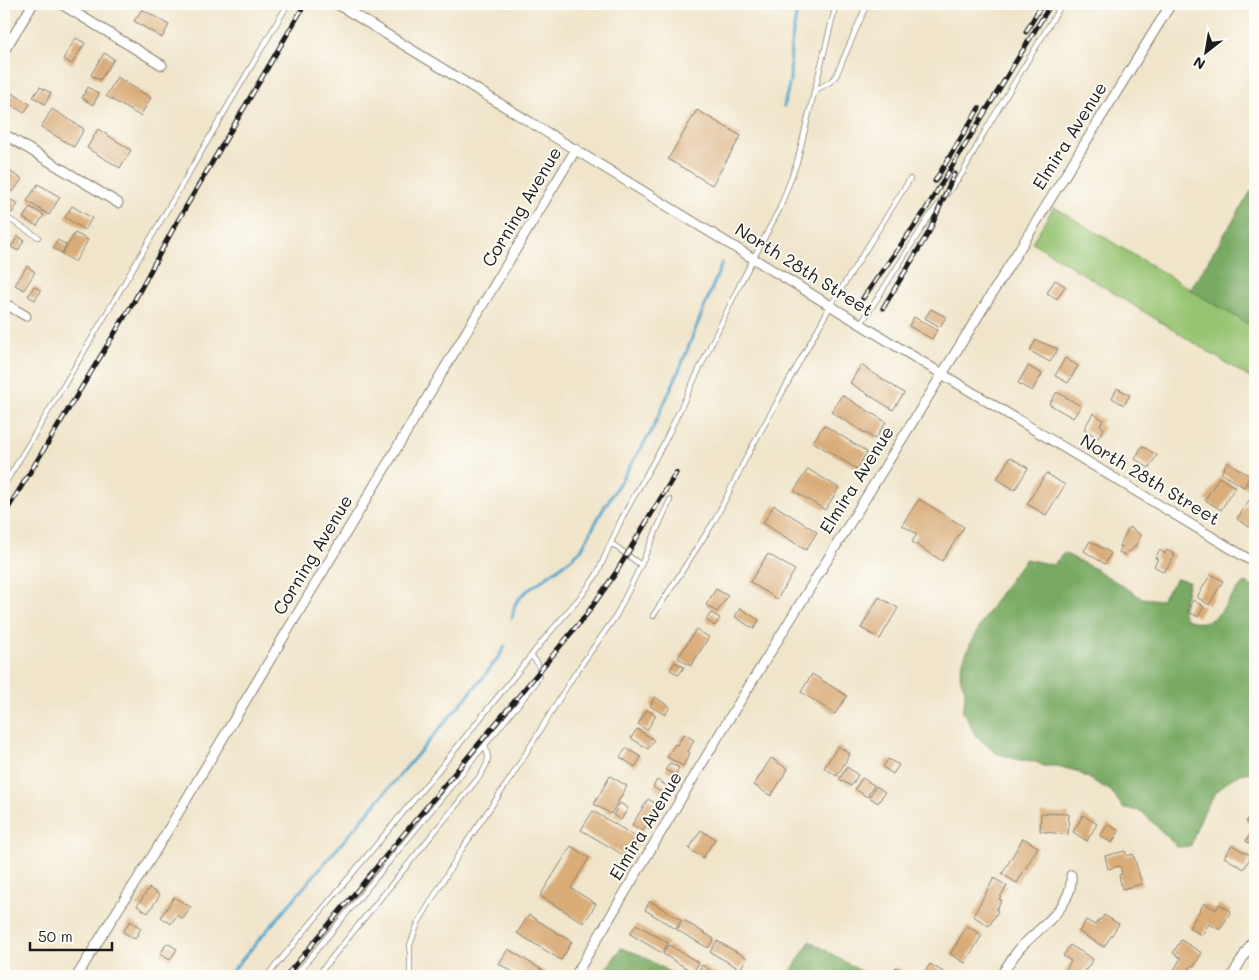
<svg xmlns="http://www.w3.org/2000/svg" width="1259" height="980" font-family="Mali,sans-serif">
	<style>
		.green { fill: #97c472; stroke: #5a7047 }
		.forest { fill: #79aa64; stroke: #4a6340 }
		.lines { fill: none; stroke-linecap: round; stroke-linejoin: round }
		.stream { stroke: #4fa4cb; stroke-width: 3 }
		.building { fill: #d9ac78 }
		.service-casing { stroke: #868073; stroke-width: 6 }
		.minor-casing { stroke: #868073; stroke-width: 11 }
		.service { stroke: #fff; stroke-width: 4.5 }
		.minor { stroke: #fff; stroke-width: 9 }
		.rail-casing { stroke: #1c1c1c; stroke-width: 5 }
		.rail { stroke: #fdfcf7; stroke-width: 3; stroke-dasharray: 9; stroke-linecap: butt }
		.labels { text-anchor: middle; stroke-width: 4; stroke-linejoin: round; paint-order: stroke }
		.street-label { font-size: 18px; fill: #1c1c1c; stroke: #fdfcf7 }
	</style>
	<rect width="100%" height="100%" fill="#fdfcf7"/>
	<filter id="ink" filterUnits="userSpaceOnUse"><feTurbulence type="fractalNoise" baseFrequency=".02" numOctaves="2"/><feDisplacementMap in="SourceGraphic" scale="10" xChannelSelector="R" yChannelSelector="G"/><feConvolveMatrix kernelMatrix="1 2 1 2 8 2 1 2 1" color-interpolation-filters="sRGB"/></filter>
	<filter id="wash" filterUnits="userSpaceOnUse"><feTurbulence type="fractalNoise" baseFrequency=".0096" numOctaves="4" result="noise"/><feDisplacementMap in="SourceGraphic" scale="20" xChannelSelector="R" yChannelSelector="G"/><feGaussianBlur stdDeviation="1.12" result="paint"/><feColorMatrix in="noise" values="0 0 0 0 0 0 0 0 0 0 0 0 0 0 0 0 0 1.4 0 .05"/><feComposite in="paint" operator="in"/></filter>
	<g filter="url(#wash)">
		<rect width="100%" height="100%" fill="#f0e5ca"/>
		<!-- green -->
		<path class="green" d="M1054 207 1255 328V381L1032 242Z"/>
		<!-- forest -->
		<path class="forest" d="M1251 191 1255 193V328L1190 290Z
			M1064 553 1097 570 1142 598 1161 600 1176 579 1189 581 1182 611 1186 619C1191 620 1197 623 1202 622 1223 621 1229 591 1246 583L1255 588V614L1254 617 1255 622V772C1219 771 1199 817 1191 846L1177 847 1141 811 1124 809 1111 791 1076 771 1057 766H1044L1036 762 1019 760 996 753 975 735 967 718 962 712C963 706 966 699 965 693 965 687 960 681 960 675 960 651 1009 577 1026 559L1053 565Z
			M810 941 869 976H788Z
			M621 948 641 955 676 976H601Z"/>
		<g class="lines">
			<!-- stream -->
			<path class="stream" d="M784 106 790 81 791 45 798 4
				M512 618 515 604 523 594 571 559 581 550 602 511 651 432 678 373 722 263
				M228 976 482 679 500 655 505 646"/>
		</g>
		<g id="blocks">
			<!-- building -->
			<path class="building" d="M142 9 169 25 162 38 134 21Z
				M76 38 85 43 72 64 63 59Z
				M104 53 114 59 100 80 91 75Z
				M117 77 151 98 140 116 106 96Z
				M40 87 51 93 45 104 33 97Z
				M88 87 99 94 93 105 82 98Z
				M12 93 30 104 24 113 7 102Z
				M52 109 84 129 74 147 41 127Z
				M697 110 741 136 712 185 668 159Z
				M98 129 131 150 120 168 87 148Z
				M4 168 22 179 13 192 4 186Z
				M38 184 60 197 49 215 27 201Z
				M12 200 18 204 12 213 6 210Z
				M72 206 92 218 85 230 65 217Z
				M30 207 44 215 37 226 23 218Z
				M75 233 88 240 75 262 62 254Z
				M18 236 24 240 18 251 11 247Z
				M58 240 66 245 62 253 53 248Z
				M27 266 35 272 24 290 15 285Z
				M1055 280 1065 286 1057 299 1047 293Z
				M34 286 41 291 35 300 28 296Z
				M931 309 946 317 940 327 925 318Z
				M914 317 937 330 932 339 909 326Z
				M1036 340 1058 349 1050 362 1030 351Z
				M1065 358 1078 366 1068 383 1055 376Z
				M861 365 904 393 893 410 850 383Z
				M1028 366 1042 374 1032 391 1018 383Z
				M1117 388 1130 395 1124 405 1112 398Z
				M1057 392 1081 406 1073 418 1049 404Z
				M842 395 886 422 875 439 831 412Z
				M1093 413 1103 420 1100 425 1104 428 1098 438 1084 429Z
				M824 425 867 452 857 469 813 442Z
				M1142 446 1157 455 1149 468 1135 459Z
				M1010 457 1028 468 1015 490 997 479Z
				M1227 462 1250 476 1244 487 1221 473Z
				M808 469 839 488 825 510 794 491Z
				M1046 473 1065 485 1046 515 1027 504Z
				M1219 477 1235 487 1221 510 1205 500Z
				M1252 477 1255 479V494L1246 488Z
				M1252 496 1255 498 1254 530 1237 519Z
				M919 499 964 527 942 561 912 542 917 534 902 525Z
				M774 505 817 532 806 550 763 523Z
				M1129 527 1141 535 1134 548 1129 552 1128 551 1125 556 1119 552 1122 547 1119 546Z
				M1090 541 1111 553 1105 564 1084 551Z
				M1160 550 1165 554 1167 550 1175 555 1164 572 1154 566 1158 559 1155 558Z
				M768 554 795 570 777 599 750 582Z
				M1211 574 1223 581 1209 605 1197 597Z
				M716 589 728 596 717 612 706 605Z
				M879 597 898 608 880 639 861 628Z
				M1193 600 1204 607 1198 617 1187 611Z
				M740 608 759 620 754 629 735 617Z
				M711 613 720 618 715 626 706 620Z
				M696 629 709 637 691 666 678 658Z
				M675 662 684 667 679 675 670 670Z
				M812 674 847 696 835 714 801 692Z
				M655 697 670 707 665 715 650 706Z
				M647 710 656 715 647 730 638 724Z
				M637 729 654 740 648 749 631 738Z
				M684 734 694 740 688 752 690 753 683 766 667 757 675 744 677 745Z
				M838 746 850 754 837 776 824 768Z
				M626 748 641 757 635 767 620 757Z
				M771 758 788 769 771 796 754 785Z
				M888 759 899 765 893 774 883 767Z
				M670 763 679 768 675 775 665 770Z
				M847 767 858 775 851 786 839 779Z
				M610 776 627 786 611 814 594 804Z
				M862 778 874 785 867 797 855 789Z
				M657 780 667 786 662 793 653 787Z
				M876 786 885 792 878 803 869 797Z
				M648 799 658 805 643 831 632 825Z
				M620 803 628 808 621 820 613 815Z
				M1255 807V847L1246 841 1254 827 1246 822Z
				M593 811 640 839 629 858 581 830Z
				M1041 813 1069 814 1068 835 1040 831Z
				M1083 815 1097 824 1087 841 1073 832Z
				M1108 824 1119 831 1112 843 1100 836Z
				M701 830 715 839 703 858 689 849Z
				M1023 838 1038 847 1017 883 1002 874Z
				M1232 845 1251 856 1244 869 1224 857Z
				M571 846 589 858 571 888 596 904 584 923 540 896Z
				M1125 851 1127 856 1133 854 1142 884 1122 889 1119 875 1122 874 1120 866 1108 869 1105 856Z
				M994 878 1007 886 999 899 1002 900 996 910 998 911 989 926 973 916Z
				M149 888 160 895 148 913 137 906Z
				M174 897 191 907 183 919 177 915 171 924 161 917Z
				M650 901 681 920 676 929 645 910Z
				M1204 903 1216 910 1219 904 1231 911 1220 930 1209 924 1202 935 1189 928Z
				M529 915 572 942 561 960 517 933Z
				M1104 915 1119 924 1104 947 1079 932 1086 920 1095 925 1099 919 1101 920Z
				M683 920 714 939 708 948 677 930Z
				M130 921 141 928 135 939 123 932Z
				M636 924 668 943 662 953 630 934Z
				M967 926 982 935 965 963 950 954Z
				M1181 940 1202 953 1194 966 1192 965 1185 976H1173L1171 975 1181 958 1173 953Z
				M717 941 747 958 740 969 710 952Z
				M167 943 177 949 170 960 160 954Z
				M669 945 699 963 693 972 663 954Z
				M1070 945 1093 959 1086 970 1085 969 1080 976H1062L1071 961 1063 956Z
				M508 949 552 976H520L499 964Z
				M930 964 950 976H922Z
				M702 965 720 976H698L696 975Z
				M896 967 908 974 906 976H891Z"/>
		</g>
	</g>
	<g filter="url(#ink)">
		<use href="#blocks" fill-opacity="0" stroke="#868073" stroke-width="1"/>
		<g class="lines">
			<defs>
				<path id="service" d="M814 91 830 82 836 76 867 4
					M4 216 38 237
					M861 324 929 217 962 174 985 131 1062 4
					M4 485C101 326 193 164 288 4
					M611 543 641 565
					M653 616 715 520 747 456 831 305 910 179
					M267 976 441 767 546 637 582 595 597 574 622 518 664 443 740 284 780 208 797 162 836 4
					M295 976 535 684C542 673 541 664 531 656
					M317 976 480 776C487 765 491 759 485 746
					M410 976V945L418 923 462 849 512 776 574 675 616 616 640 567 670 500"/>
				<path id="minor" d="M61 4 162 65
					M337 4 942 374 1255 563
					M4 51 33 4
					M4 134 118 203
					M4 303 26 316
					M77 976 110 922 153 855 576 149
					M575 976 719 735 1171 4
					M1001 976C1007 966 1013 956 1021 947 1040 927 1074 906 1071 875
					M1232 976 1255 937"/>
			</defs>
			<!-- service casing -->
			<use href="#service" class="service-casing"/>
			<!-- minor casing -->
			<use href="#minor" class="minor-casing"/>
			<!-- service -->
			<use href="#service" class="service"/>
			<!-- minor -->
			<use href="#minor" class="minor"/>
			<defs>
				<path id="rail" d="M1026 32 1042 4
					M935 181 979 108
					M863 298 923 214 1051 4
					M883 308 929 232 954 174
					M4 515 133 303 173 229 305 4
					M286 976 586 615 615 574 676 473"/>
			</defs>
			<!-- rail casing -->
			<use href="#rail" class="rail-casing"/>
			<!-- rail -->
			<use href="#rail" class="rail"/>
		</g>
	</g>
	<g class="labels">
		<!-- street labels -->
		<g class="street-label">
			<text transform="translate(1070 136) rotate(-58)" y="6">Elmira Avenue</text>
			<text transform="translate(522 207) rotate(-59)" y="6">Corning Avenue</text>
			<text transform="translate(804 270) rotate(32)" y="6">North 28th Street</text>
			<text transform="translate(857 480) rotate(-58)" y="6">Elmira Avenue</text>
			<text transform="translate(1150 480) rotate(31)" y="6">North 28th Street</text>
			<text transform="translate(313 555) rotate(-59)" y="6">Corning Avenue</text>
			<text transform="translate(646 826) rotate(-59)" y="6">Elmira Avenue</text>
		</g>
	</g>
	<!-- margin -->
	<rect width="1259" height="980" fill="none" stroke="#fdfcf7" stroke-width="20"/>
	<!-- north arrow -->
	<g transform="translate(1206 52) rotate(211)" stroke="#fdfcf7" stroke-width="4" paint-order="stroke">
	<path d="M0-4L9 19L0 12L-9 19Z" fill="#1c1c1c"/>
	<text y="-8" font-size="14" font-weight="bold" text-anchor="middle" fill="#1c1c1c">N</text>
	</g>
	<!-- scale -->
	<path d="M30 942v8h82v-8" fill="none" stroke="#1c1c1c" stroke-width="2.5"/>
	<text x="38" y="942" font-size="15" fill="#1c1c1c" stroke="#fdfcf7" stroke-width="4" paint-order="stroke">50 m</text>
</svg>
